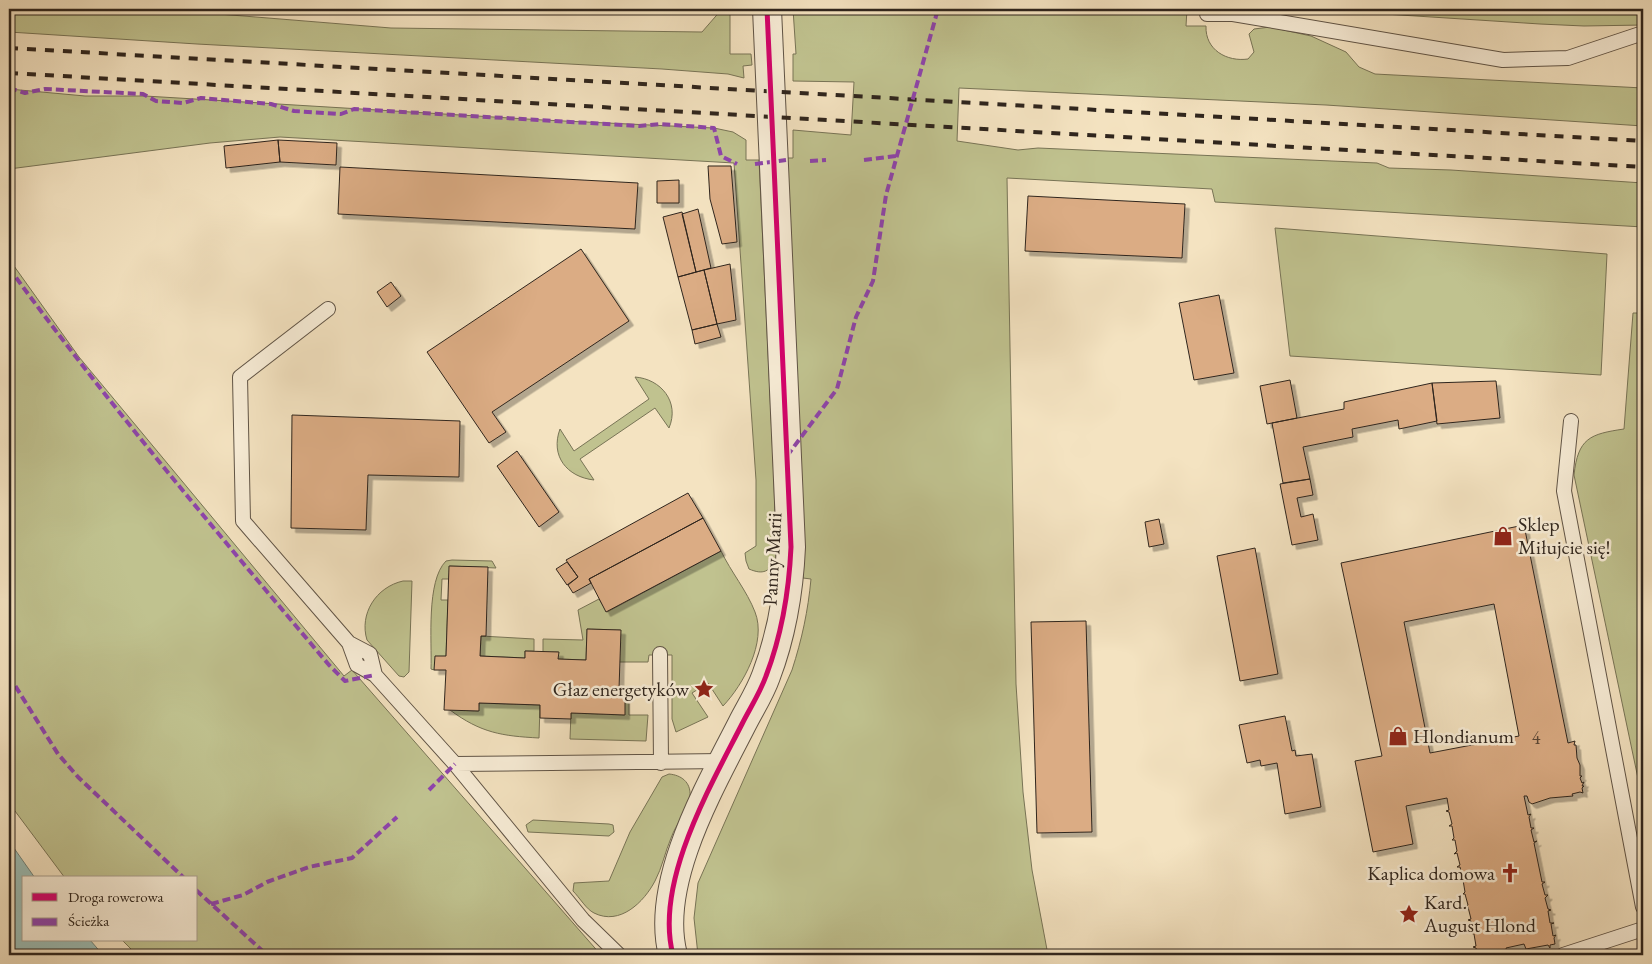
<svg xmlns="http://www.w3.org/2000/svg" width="1652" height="964" font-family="'EB Garamond',serif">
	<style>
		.green { fill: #c0c28f; stroke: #787456 }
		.water { fill: #9cbeb6; stroke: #708179 }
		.building { fill: #dbac84; stroke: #2f251d; fill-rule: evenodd; filter: url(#shadow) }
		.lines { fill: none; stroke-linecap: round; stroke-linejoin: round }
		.lane-casing { stroke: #605446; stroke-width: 16 }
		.street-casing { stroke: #605446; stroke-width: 30 }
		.lane { stroke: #f8edd7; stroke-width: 14 }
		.street { stroke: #f8edd7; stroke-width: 28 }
		.rail { stroke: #2f251d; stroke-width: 4; stroke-dasharray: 9 9; stroke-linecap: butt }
		.quiet { stroke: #8e44ad; stroke-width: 4; stroke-dasharray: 8 4; stroke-linecap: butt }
		.cycleway-casing { stroke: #f8edd7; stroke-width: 8 }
		.cycleway { stroke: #d6006c; stroke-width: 5 }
		.labels { text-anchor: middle; stroke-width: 5; stroke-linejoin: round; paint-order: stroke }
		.number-label { font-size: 18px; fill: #5a4737 }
		.poi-label { font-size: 20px; fill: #2f251d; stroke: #f8edd7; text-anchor: start }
		.street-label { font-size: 20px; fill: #2f251d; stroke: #f8edd7 }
	</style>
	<defs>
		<filter id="shadow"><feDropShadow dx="4.5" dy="4.5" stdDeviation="0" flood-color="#0004"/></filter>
	</defs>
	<rect width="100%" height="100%" fill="#f4e3c1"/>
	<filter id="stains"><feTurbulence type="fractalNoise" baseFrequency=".004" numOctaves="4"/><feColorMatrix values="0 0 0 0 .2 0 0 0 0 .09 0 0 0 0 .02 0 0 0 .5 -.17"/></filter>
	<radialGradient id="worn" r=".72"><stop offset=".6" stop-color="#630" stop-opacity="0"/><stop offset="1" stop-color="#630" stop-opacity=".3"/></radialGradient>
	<!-- green -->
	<path class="green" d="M9 9H157L391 28 702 32 722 9H730V54H751L752 65 743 66 744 78 728 74 662 69 197 44 9 32Z
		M793 9H1187L1186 26H1206C1205 50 1227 62 1248 59L1254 52 1249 34 1254 29 1270 27 1311 36 1346 52 1359 67 1375 74 1643 88V126L1326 105 959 88 957 141 1018 150 1038 148 1377 163 1389 168 1451 170 1643 183V227L1215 202 1212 189 1007 178 1016 684 1023 792 1032 870 1048 955H698L694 918 698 883 792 670C802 639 808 611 811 579L803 578V525L786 158H793V130L851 135 854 82 793 81V54H796Z
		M1307 9H1643V25L1584 26 1540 24Z
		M9 89 85 96H145L543 120 714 128 733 132 746 140V160H759L774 480 776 558C770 572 763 575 749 569L746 561 745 553 756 546V480L734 163 280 137 210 143 9 169Z
		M1275 228 1607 254 1601 375 1290 356Z
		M9 259 79 357 344 676 352 670 601 955H137L122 940H196V878H65L9 803Z
		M1633 313H1643V802L1574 475C1578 438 1590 434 1624 429Z
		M635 377C661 379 680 402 669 428L655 408 580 459 594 480C567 477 550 456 560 429L574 451 649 399Z
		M721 551C731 572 747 591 755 612 767 642 743 685 723 706L708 683 692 693 708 717 676 732 672 719V655H649L648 662H619L620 630 587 629 586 660 558 659V652H543V639L583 640 578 610 599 599 607 612Z
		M452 560 492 561 496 568 450 566 449 579H442L441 600H448L446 656 434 670 431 669C432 641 426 581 446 561Z
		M403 581H412L409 672 404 677 399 676 367 640C359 614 376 587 403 581Z
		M481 636 534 639V651H525V658L480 656Z
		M625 688 629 689V715H648L646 741 570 739 571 713 624 715Z
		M479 703 540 705 539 738C502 736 481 733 450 710L478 711Z
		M669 774C681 775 691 782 690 796 688 810 676 824 671 838 665 852 662 868 655 881 644 902 620 926 594 913 586 909 580 898 573 891L574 883 609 881 630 832 662 777Z
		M533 820 609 824 613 825 614 832 609 836 528 832 526 825Z"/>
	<!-- water -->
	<path class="water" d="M9 841 35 878H24V940H90L103 955H9Z"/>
	<!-- building -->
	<path class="building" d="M278 140 337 143 336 165 280 162Z
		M278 140 280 162 226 168 224 146Z
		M708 166H731L737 242 722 244 710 199Z
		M340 167 638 183 635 229 338 214Z
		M679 180V203H657V181Z
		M1028 196 1185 204 1182 258 1025 251Z
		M698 209 711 268 696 272 682 214Z
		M682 212 696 272 678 277 663 217Z
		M581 249 629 321 492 412 506 432 489 443 427 352Z
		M730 264 736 320 717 324 704 270Z
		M704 270 717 324 692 330 678 277Z
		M391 282 401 296 387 307 377 292Z
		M1219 295 1234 373 1194 380 1179 303Z
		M717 324 721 337 695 344 692 330Z
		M1290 380 1297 418 1267 424 1260 386Z
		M1496 381 1500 418 1437 424 1432 383Z
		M1432 383 1437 421 1399 429 1398 420 1352 429 1353 437 1303 447 1310 479 1283 483 1272 423 1344 409V402Z
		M292 415 460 421 459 477 368 475 366 530 291 528Z
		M517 451 559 512 539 527 497 466Z
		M1310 479 1313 495 1297 498 1301 517 1313 514 1318 540 1292 545 1280 484Z
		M688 493 703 518 589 579 591 583 573 593 568 585 578 577 566 560Z
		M703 518 721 551 606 612 589 579Z
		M1159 519 1164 544 1149 547 1145 522Z
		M1524 525 1568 743 1575 741 1574 745H1576L1577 758 1580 765V776H1582L1580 778 1582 783 1584 782 1582 786H1584L1582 788 1583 793 1580 792 1572 794 1573 796 1550 798 1532 804 1529 802 1527 796H1524L1528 815 1531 814 1529 817 1531 828H1534L1531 830 1534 842 1537 841 1534 843 1542 882H1545L1542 884 1545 895H1548L1545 898 1548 909 1551 910 1548 911 1550 923H1554L1551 924 1553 936 1556 935 1554 938 1555 944 1550 945V948L1548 945 1526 949 1524 944 1506 948 1507 953 1478 955 1476 948 1473 947 1476 946 1474 934 1470 933 1473 932 1471 921 1468 920 1471 919 1468 907H1465L1468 905 1465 894H1463L1465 892 1463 880 1460 881 1463 879 1460 867H1457L1460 865 1457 853 1454 854 1457 851 1455 840H1452L1454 838 1452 826H1449L1452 824 1449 812 1446 811 1449 810 1447 798 1406 806 1413 844 1373 852 1355 761 1382 756 1341 563ZM1494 604 1519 736 1430 753 1404 622Z
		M1255 548 1278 674 1240 681 1217 556Z
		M567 562 578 577 567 585 556 569Z
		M449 566 488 567 486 636H481L480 656 525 658V651L559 652 558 659 586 660 587 629 621 630 619 689 625 688V715L571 713V719L540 718V705L479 703V711L444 710 446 670H434L435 656H446Z
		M1086 621 1092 832 1037 833 1031 622Z
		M1285 716 1292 751 1295 750 1296 756 1312 754 1321 807 1285 814 1277 763 1261 766 1260 760 1247 763 1239 725Z"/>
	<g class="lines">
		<defs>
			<path id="lane" d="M1207 14H1233L1503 60 1568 58 1643 33
				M328 309 240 377 243 521 349 643 357 665 375 675 455 764 583 920 619 955
				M1571 421 1564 491 1643 907
				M349 643 370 654 375 675
				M660 654 661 763
				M455 764 723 761
				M1563 955 1643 929"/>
			<path id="street" d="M673 955C654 883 710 787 742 724 750 708 760 693 766 676 782 634 789 592 791 547L767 9"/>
		</defs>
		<!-- lane casing -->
		<use href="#lane" class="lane-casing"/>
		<!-- street casing -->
		<use href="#street" class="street-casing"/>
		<!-- lane -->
		<use href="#lane" class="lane"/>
		<!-- street -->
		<use href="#street" class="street"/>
		<!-- rail -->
		<path class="rail" d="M9 48 1643 141
			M9 73 1643 167"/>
		<!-- quiet -->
		<path class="quiet" d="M9 88 25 93 45 89 143 94 156 101 183 103 201 98 271 104 294 111 341 114 354 109 639 126 660 124 714 128 721 156 737 164
			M864 160 896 156
			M810 161 826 160
			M755 164 786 160
			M9 268C109 405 219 535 329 665L345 681 375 675
			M787 456 837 389 856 317 873 281 886 195 938 9
			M9 676 58 754 78 777 184 878
			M429 790 455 764
			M196 890 267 955
			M211 904 243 895 267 882 309 867 352 858 397 817"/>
		<defs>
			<path id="cycleway" d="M673 955C654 883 710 787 742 724 750 708 760 693 766 676 782 634 789 592 791 547L767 9"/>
		</defs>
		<!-- cycleway casing -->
		<use href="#cycleway" class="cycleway-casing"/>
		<!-- cycleway -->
		<use href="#cycleway" class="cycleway"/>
	</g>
	<!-- icons -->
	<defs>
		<symbol id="shop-bare" viewBox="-9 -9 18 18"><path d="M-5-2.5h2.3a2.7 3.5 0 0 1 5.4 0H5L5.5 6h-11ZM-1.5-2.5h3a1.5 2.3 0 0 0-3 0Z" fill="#8f2418" stroke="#f8edd7" stroke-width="2.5" paint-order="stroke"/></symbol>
		<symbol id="sight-bare" viewBox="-9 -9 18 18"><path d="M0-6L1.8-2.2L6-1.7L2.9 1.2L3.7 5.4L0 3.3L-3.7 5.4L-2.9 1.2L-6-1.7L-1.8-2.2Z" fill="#8f2418" stroke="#f8edd7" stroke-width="2.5" paint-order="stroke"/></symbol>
		<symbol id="church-bare" viewBox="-9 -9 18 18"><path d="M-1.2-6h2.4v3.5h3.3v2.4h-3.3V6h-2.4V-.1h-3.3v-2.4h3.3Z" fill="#8f2418" stroke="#f8edd7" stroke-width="2.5" paint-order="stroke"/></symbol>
	</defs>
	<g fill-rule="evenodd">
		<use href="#shop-bare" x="1489" y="522" width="28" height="28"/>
		<use href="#sight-bare" x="690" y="675" width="28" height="28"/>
		<use href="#shop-bare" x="1384" y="722" width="28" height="28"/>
		<use href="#church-bare" x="1496" y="859" width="28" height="28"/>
		<use href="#sight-bare" x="1395" y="900" width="28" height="28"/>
	</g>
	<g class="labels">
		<!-- number labels -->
		<g class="number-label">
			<text x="1536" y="744">4</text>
		</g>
		<!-- poi labels -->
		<g class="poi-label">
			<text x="1518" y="531">Sklep<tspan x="1518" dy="23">Miłujcie się!</tspan></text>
			<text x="689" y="696" text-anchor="end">Głaz energetyków</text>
			<text x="1413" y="743">Hlondianum</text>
			<text x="1495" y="880" text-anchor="end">Kaplica domowa</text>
			<text x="1424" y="909">Kard.<tspan x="1424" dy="23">August Hlond</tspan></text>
		</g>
		<!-- street labels -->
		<g class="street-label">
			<text transform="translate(772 559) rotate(-87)" y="7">Panny Marii</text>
		</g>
	</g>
	<!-- margin -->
	<rect width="1652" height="964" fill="none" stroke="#f4e3c1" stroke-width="30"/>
	<rect x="10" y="10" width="1632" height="944" fill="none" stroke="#2f251d" stroke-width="2.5"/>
	<rect x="15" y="15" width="1622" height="934" fill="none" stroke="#2f251d"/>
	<!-- legend -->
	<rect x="22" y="876" width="175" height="65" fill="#f8edd7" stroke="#a89d8d"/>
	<rect x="32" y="893" width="25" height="8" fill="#d6006c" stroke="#a89d8d"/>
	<text x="68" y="902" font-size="15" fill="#2f251d">Droga rowerowa</text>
	<rect x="32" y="918" width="25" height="8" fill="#8e44ad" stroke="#a89d8d"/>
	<text x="68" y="926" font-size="15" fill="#2f251d">Ścieżka</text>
	<rect width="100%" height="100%" filter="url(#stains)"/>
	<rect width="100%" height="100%" fill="url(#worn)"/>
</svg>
